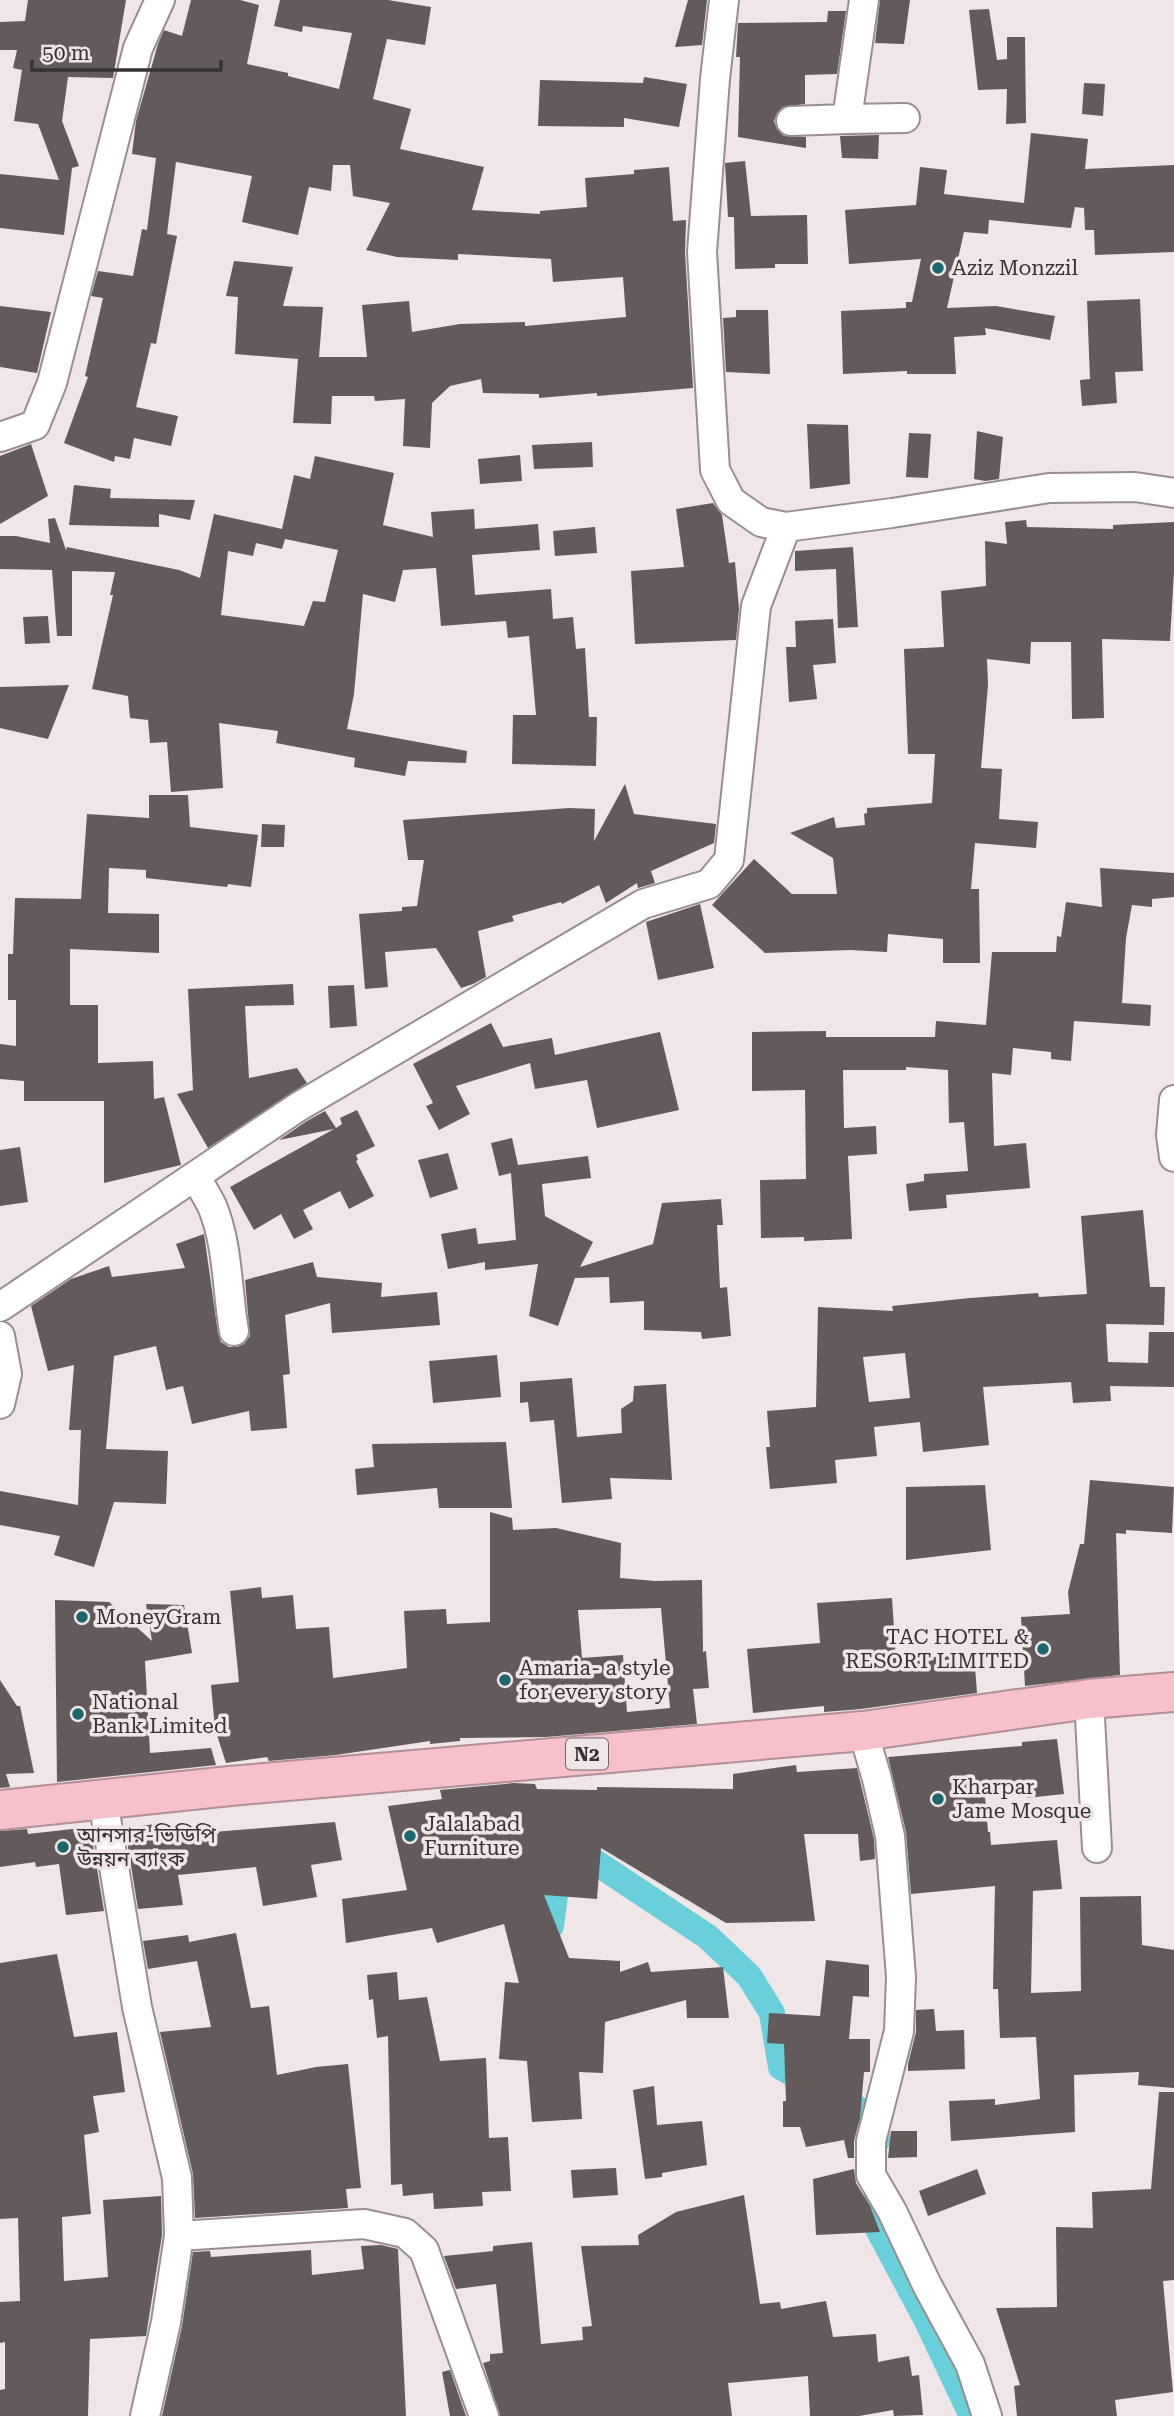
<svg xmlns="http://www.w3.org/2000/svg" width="1174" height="2416" font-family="'Roboto Serif','Noto Sans Bengali',serif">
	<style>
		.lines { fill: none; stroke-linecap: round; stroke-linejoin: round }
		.canal { stroke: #67d0da; stroke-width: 26 }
		.building { fill: #635a5b; fill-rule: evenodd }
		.minor-casing { stroke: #988e90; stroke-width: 32 }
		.highway-casing { stroke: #b38f96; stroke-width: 42 }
		.minor { stroke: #fff; stroke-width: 28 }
		.highway { stroke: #f6c1cb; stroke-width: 38 }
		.poi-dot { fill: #1a676e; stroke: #f0e5e7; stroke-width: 2.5 }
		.labels { text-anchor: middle; stroke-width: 7; stroke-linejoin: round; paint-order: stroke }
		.shield { fill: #f0e5e7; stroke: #6e6869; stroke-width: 2 }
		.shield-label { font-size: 19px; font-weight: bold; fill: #363233 }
		.poi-label { font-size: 21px; fill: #363233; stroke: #f0e5e7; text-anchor: start }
	</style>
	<rect width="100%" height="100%" fill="#f0e5e7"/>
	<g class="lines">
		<!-- canal -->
		<path class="canal" d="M526 1924 551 1926 560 1855 595 1862 708 1937 749 1976 772 2013 781 2067 876 2119 877 2141
			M877 2180V2227L927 2321 972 2416"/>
	</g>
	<!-- building -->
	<path class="building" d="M28 0H126L113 78 68 77 62 121 79 166 72 168 64 235 0 228V174L59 180 38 124 14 121 22 70 13 68 17 50H0V22L25 21Z
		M191 0H240L259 5 247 64 288 73V76L339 89 352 33 303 26 302 32 274 26 280 0H388L431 7 425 45 387 39 373 99 411 109 400 149 484 167 472 210 540 214V211L587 207 585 178 634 174V170L669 167 673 221 686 220 685 253 693 388 597 396V393L539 398V394L483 393 481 379 450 386 432 403 430 448 403 446 405 399 375 401 374 396H332L331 424 293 423 298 359 235 354 238 297 226 296 234 261 293 267 283 306 323 307 319 357H367L362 305 409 301 412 332 460 324 525 322V326L626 317 623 277 553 282 551 259 458 254V260L397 257 366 250 390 203 353 196 350 165H333L331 191 309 187 298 235 242 222 252 176 176 162 167 234 177 236 156 344 151 343 136 407 178 416 171 446 134 438 130 459 115 456 114 462 64 443 88 377 85 376 103 298 91 296 98 271 133 276 142 229 147 230 156 158 132 154 136 121 158 44 164 30 182 36Z
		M688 0H707L702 45 675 47Z
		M880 0H910L904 44 875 43Z
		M989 9 997 60 1007 59V37H1025L1026 123 1006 124 1007 89 978 90 969 10Z
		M828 11H846L837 74 805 75V104L783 107 777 113 774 121 777 129 784 136 806 137V148L738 137 740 57H736L738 23 827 22Z
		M644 77 687 84 679 127 624 118V127L538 126 540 80 643 83Z
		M1084 83 1105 84 1103 116 1082 114Z
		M1031 133 1088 139 1085 169 1174 165V252L1095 255 1094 230H1085L1084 208 1075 207 1071 228 989 220 988 234 964 232 947 308 996 306 1055 316 1050 340 985 328 986 335 954 337 956 374H907V371L843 374 841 311 906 308V302H912L921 259 849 264 845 210 916 205 920 167 947 170 944 194 1024 203Z
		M879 135 878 159 842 158 840 136Z
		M745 161 751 216 807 215 808 264H775V268L735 269 734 217H728L725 163Z
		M1140 299 1143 371 1115 372 1117 403 1082 406 1080 380 1090 379 1087 301Z
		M0 306 51 312 37 373 0 367Z
		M736 310H768L770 374 726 372 723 318 736 317Z
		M807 424 848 425 850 484 810 489Z
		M977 431 1003 437 999 479 985 481 974 479Z
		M909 433 931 434 928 478 906 477Z
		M592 442 593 467 534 469 532 445Z
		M31 444 48 496 0 524V456Z
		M520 455 522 481 480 484 478 459Z
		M315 456 394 473 383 525 433 537 431 512 474 509 475 529 538 524 540 550 472 555 475 595 551 589 553 619 573 617 576 649 585 648 589 717H597L596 766 512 764 513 715H536L529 636 508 638 506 621 441 626 436 568 403 570 395 602 363 594 354 694 347 729 467 751 466 763 408 761 405 776 354 767 355 758 276 743 278 731 219 723 223 788 171 792 167 742 150 743 148 720 130 718 128 696 92 689 113 595H110L115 572 72 571V636H57L52 570 0 569V536H16L50 543 48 519 55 518 66 550 67 547 179 570 200 578 214 514 282 529 294 475 310 479ZM285 539 338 550 325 602 313 601 304 626 221 615 228 551 253 556 256 543 282 549Z
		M74 485 111 489 110 498 195 500 190 520 159 514V527L69 525Z
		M713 503 722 515 729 563 735 562 739 609 736 640 635 644 631 571 684 567 676 509Z
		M1026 520 1027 527 1113 529V525L1174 522V571L1170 641 1102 639 1104 718 1072 719 1071 642H1031L1030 664 987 659 988 685 981 768 1002 769 999 819 1038 822 1036 848 975 843 971 889H979L980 963H943V939L888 934 887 952 850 950 765 953 712 905 754 859 792 894H837L833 858 790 833 834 817 836 828 865 825 864 814 867 813V808L932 803 935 754H908L904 649 944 647 941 591 986 586 985 541 1007 544 1005 522Z
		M595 527 597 553 555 556 553 531Z
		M853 547 858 627 838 628 836 569 795 571V551Z
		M48 616 50 643 25 644 23 617Z
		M833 619 836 663 813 665 817 699 789 702 786 647H796L795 621Z
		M69 685 48 739 0 728V687Z
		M625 784 634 814 716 824 714 843 651 871 655 883 638 888 637 883 606 903 599 885 562 904 561 902 512 916 514 921 478 931 486 977 473 984 461 988 436 948 385 952 388 987 365 989 359 914 402 911V907L417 906 424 860H408L403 820 569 808 595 809 594 841Z
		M149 795H188L190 827 258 835 251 887 228 884 227 887 146 878V870L109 868 108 913 159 914V953L70 949V1005H98V1063L153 1061 154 1099 164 1097 181 1165 104 1183V1101H24V1081L0 1079V1044L16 1046V1000H8V954H13L15 898 81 899 87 814 149 818Z
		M262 824 285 825 284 847H261Z
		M1100 868 1174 873V897L1152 899V907L1132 905 1126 938 1122 1003 1151 1005 1150 1026 1074 1021 1071 1061 1051 1059V1052L1013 1048 1011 1075 992 1073 994 1146 1026 1143 1030 1188 946 1195 947 1208 909 1211 906 1184 924 1181V1174L968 1171 964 1122 949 1123 948 1070 906 1067V1070H843L844 1128 876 1126 877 1154 848 1156 852 1239 804 1241V1237L761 1238 760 1180 806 1179 805 1090 752 1091V1032L826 1031V1037H935L936 1021 986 1025 992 952H1056L1057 936 1061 937 1066 902 1102 907Z
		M700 904 714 968 658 980 646 922Z
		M293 984 294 1005 245 1006 249 1078 297 1068 307 1083 208 1148 177 1094 193 1090 188 989Z
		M354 985 357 1026 330 1028 328 986Z
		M491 1023 503 1047 552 1038 555 1055 660 1032 679 1110 597 1128 587 1080 535 1089 530 1063 456 1086 470 1114 439 1130 426 1106 433 1103 413 1064Z
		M357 1110 375 1146 356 1155 358 1160 356 1161 374 1196 349 1209 340 1191 303 1210 313 1229 294 1239 281 1214 254 1230 230 1187 334 1129 279 1140 307 1121 325 1111 336 1128 342 1124 340 1118Z
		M512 1138 518 1165 588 1156 591 1178 542 1184 545 1216 593 1242 580 1267 653 1244 662 1203 721 1199 723 1225H717L720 1288 727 1287 731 1336 702 1339 701 1332 644 1330V1301L610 1303 609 1277 575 1278 558 1326 529 1316 538 1264 485 1270V1262L448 1269 441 1234 476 1228 478 1244 516 1240 511 1173 499 1176 491 1143Z
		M20 1147 28 1202 0 1206V1150Z
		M448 1153 458 1189 430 1198 418 1160Z
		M1143 1210 1150 1287H1165L1164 1325 1106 1324 1108 1362 1148 1363 1149 1332H1174V1387L1110 1386 1111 1401 1073 1403 1071 1382 983 1387 989 1445 923 1452 920 1422 874 1427 877 1456 835 1460 837 1483 770 1489 766 1447H770L767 1411 816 1407 818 1307 893 1311 892 1306 970 1298 1038 1293 1039 1297 1087 1294 1081 1216ZM905 1353 910 1398 869 1402 863 1357Z
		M204 1234 218 1333 221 1342 229 1347H237L244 1344 250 1336 245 1280 313 1262 317 1277 382 1283 381 1297 437 1292 440 1325 332 1333 330 1303 285 1315 290 1374 283 1375 287 1428 251 1431 249 1411 192 1424 183 1386 166 1390 156 1346 114 1356 106 1449 168 1451 166 1504 114 1502 94 1567 54 1555 60 1536 0 1525V1491L78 1505 81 1430H69L74 1365 48 1371 31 1306 71 1279 109 1266 112 1277 185 1268 176 1244Z
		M497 1355 501 1397 433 1403 429 1361Z
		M572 1378 577 1437 622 1433 621 1409 633 1401 634 1386 666 1384 672 1480 610 1478 612 1499 562 1503 554 1420 530 1422 528 1402 520 1403V1382Z
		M506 1442 512 1508H439L437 1488 357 1495 355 1469 374 1467 372 1444Z
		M1090 1480 1174 1487 1172 1533 1126 1530V1534L1116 1533 1120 1675 1025 1686 1021 1617 1070 1614 1068 1592 1080 1544H1084Z
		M985 1485 991 1550 906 1560V1487Z
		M490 1512 512 1518 513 1530 556 1528 621 1543 620 1578 655 1581 702 1580 703 1652 706 1651 709 1688 693 1689 697 1724 546 1737 460 1738V1741L430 1744V1741L336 1755 269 1761 267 1757 226 1763 215 1729 211 1685 239 1682 230 1591 261 1587 262 1598 293 1595 296 1629 329 1627 333 1678 407 1668 404 1611 446 1609 447 1624 490 1622ZM661 1608 670 1708 627 1712 623 1655 582 1658 578 1610Z
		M892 1598 896 1660 974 1654 977 1693 861 1709 824 1712V1706L753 1713 747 1649 820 1643 817 1603Z
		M55 1600 109 1602 152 1641 146 1604 184 1605 192 1653 145 1661 150 1753 211 1748 216 1765 57 1782Z
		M0 1680 17 1706H20L34 1773 6 1774 10 1787 0 1788Z
		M1057 1739 1064 1794 1027 1798 1025 1781 984 1785 988 1832H990L991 1845 1057 1840 1062 1889 1033 1891 1031 1993 1081 1991 1080 1897 1141 1896 1142 1945 1174 1950V2088L1138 2085 1139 2072 1074 2075 1075 2132 951 2141 949 2101 995 2099V2105L1040 2099 1036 2037 1000 2038 998 1989H993L995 1886 911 1894 906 1832 888 1757 1022 1746V1742Z
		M796 1765 797 1772 857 1768 874 1839 875 1859 860 1861 858 1834H804L815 1921 726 1923 601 1848 597 1899 544 1895 569 1958 620 1961V1972L648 1962 651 1972 723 1967 729 2018H687L686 2000 605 2022 603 2073 579 2072 582 2119 532 2122 527 2061 499 2059 505 1982 519 1983 504 1924 437 1943 432 1928 346 1943 342 1899 407 1890 388 1806 442 1799 440 1790 514 1783 535 1784 537 1789 597 1790V1787L733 1789V1774Z
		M335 1822 342 1860 311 1865 317 1897 263 1906 256 1867 178 1875 183 1905 138 1909 125 1828 163 1823 165 1836Z
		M90 1827 104 1911 66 1915 59 1864 36 1867 35 1862 0 1867V1831L27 1829 28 1834Z
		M236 1933 251 2008 269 2006 277 2075 316 2067 348 2064 361 2188 346 2189 348 2208 195 2218 193 2174 160 2032 211 2027 197 1961 148 1969 143 1941 188 1935 189 1942Z
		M57 1954 74 2037 117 2032 125 2092 93 2096 99 2132 84 2135 91 2214 62 2217 64 2281 108 2277 103 2200 161 2196 162 2235 146 2336 90 2339 88 2416H0V2390L5 2389V2342L0 2343V2302L20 2301 18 2218 0 2219V1963Z
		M826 1960 869 1965V1997L853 1996 849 2039H870V2072H864L860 2118 854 2141V2158H848L844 2140 806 2147 800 2127H783V2101H786L784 2044 767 2043 769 2013 820 2016Z
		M397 1972 399 2000 427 1997 440 2061 486 2058 489 2138 508 2137 511 2191 482 2192 483 2206 434 2209 433 2193 403 2196 402 2184 391 2185 388 2036 377 2038 373 1999 369 2000 367 1975Z
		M934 2009 936 2031 964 2030 965 2069 908 2071V2064L916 2032V2010Z
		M654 2086 657 2125 702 2121 707 2165 662 2173V2177L645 2179 633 2090Z
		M1159 2092H1174V2280L1163 2281 1173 2392 1115 2400 1117 2416H1017L1014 2386 1020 2385 996 2308 1057 2307 1056 2227 1093 2228 1092 2192 1151 2189Z
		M891 2131H917V2157L888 2158Z
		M616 2168 618 2195 573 2198 571 2170Z
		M854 2169 856 2183 870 2206 880 2232 816 2235 813 2179Z
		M977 2169 986 2194 928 2216 919 2191Z
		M744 2195 760 2304 780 2302 781 2309 826 2301 833 2337 876 2334 878 2362 909 2356 912 2376 919 2375 923 2415 894 2416 893 2410 859 2416H810L808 2376 728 2383 732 2416H500L483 2363 490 2361V2354L503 2353 496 2284 456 2289 444 2256 493 2251V2246L532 2242 541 2344 583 2340 582 2327 592 2326 581 2246 639 2245 638 2235 676 2212Z
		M381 2245 398 2249 406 2416H162L182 2326 193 2252 210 2251 211 2257 311 2250 312 2275 364 2269 361 2246Z
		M450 2370 466 2416H450L442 2372Z"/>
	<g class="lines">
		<defs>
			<path id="minor" d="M724 0 715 79 702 252 715 470 731 501 761 522 786 527
				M847 119 905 118
				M791 121 847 119 864 0
				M0 437 35 425 52 383 138 48 160 0
				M1174 1100 1171 1135 1174 1157
				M195 1176C201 1186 207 1196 212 1206 228 1243 227 1291 234 1331
				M0 1307 298 1107 643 904 709 884 729 860 756 606 786 527 892 513 1049 488 1135 487 1174 493
				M0 1336 7 1374 0 1404
				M1089 1699 1097 1848
				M863 1731 877 1779 890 1836 901 1977 899 2031 871 2141V2175L892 2211 927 2285 970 2364 987 2416
				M103 1800 137 2007 177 2178 179 2236 166 2322 145 2416
				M179 2236 364 2224 405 2233 424 2250 484 2416"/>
			<path id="highway" d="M0 1810 230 1786 863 1731 1089 1699 1174 1692"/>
		</defs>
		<!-- minor casing -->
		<use href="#minor" class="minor-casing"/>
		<!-- highway casing -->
		<use href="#highway" class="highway-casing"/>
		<!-- minor -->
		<use href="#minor" class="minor"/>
		<!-- highway -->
		<use href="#highway" class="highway"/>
	</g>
	<!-- markers -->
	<g class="poi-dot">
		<circle cx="938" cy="268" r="7"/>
		<circle cx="82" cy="1617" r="7"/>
		<circle cx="1043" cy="1649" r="7"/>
		<circle cx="505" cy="1680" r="7"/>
		<circle cx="78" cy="1714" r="7"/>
		<circle cx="938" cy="1799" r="7"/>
		<circle cx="410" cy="1836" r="7"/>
		<circle cx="63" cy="1847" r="7"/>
	</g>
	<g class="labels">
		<!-- shield labels -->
		<rect class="shield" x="566" y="1738.5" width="42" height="31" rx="5"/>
		<g class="shield-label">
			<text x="587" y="1761">N2</text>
		</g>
		<!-- poi labels -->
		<g class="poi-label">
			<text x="952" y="275">Aziz Monzzil</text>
			<text x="96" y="1624">MoneyGram</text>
			<text x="1029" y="1644" text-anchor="end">TAC HOTEL &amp;<tspan x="1029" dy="24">RESORT LIMITED</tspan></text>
			<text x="519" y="1675">Amaria- a style<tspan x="519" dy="24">for every story</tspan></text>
			<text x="92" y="1709">National<tspan x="92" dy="24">Bank Limited</tspan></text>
			<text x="952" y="1794">Kharpar<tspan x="952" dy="24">Jame Mosque</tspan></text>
			<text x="424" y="1831">Jalalabad<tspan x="424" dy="24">Furniture</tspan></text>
			<text x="77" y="1842">আনসার-ভিডিপি<tspan x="77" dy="24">উন্নয়ন ব্যাংক</tspan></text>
		</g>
	</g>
	<!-- scale -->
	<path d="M32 60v10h189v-10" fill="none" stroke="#363233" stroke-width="3.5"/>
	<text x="42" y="60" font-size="21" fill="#363233" stroke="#f0e5e7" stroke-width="5" paint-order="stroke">50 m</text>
</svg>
